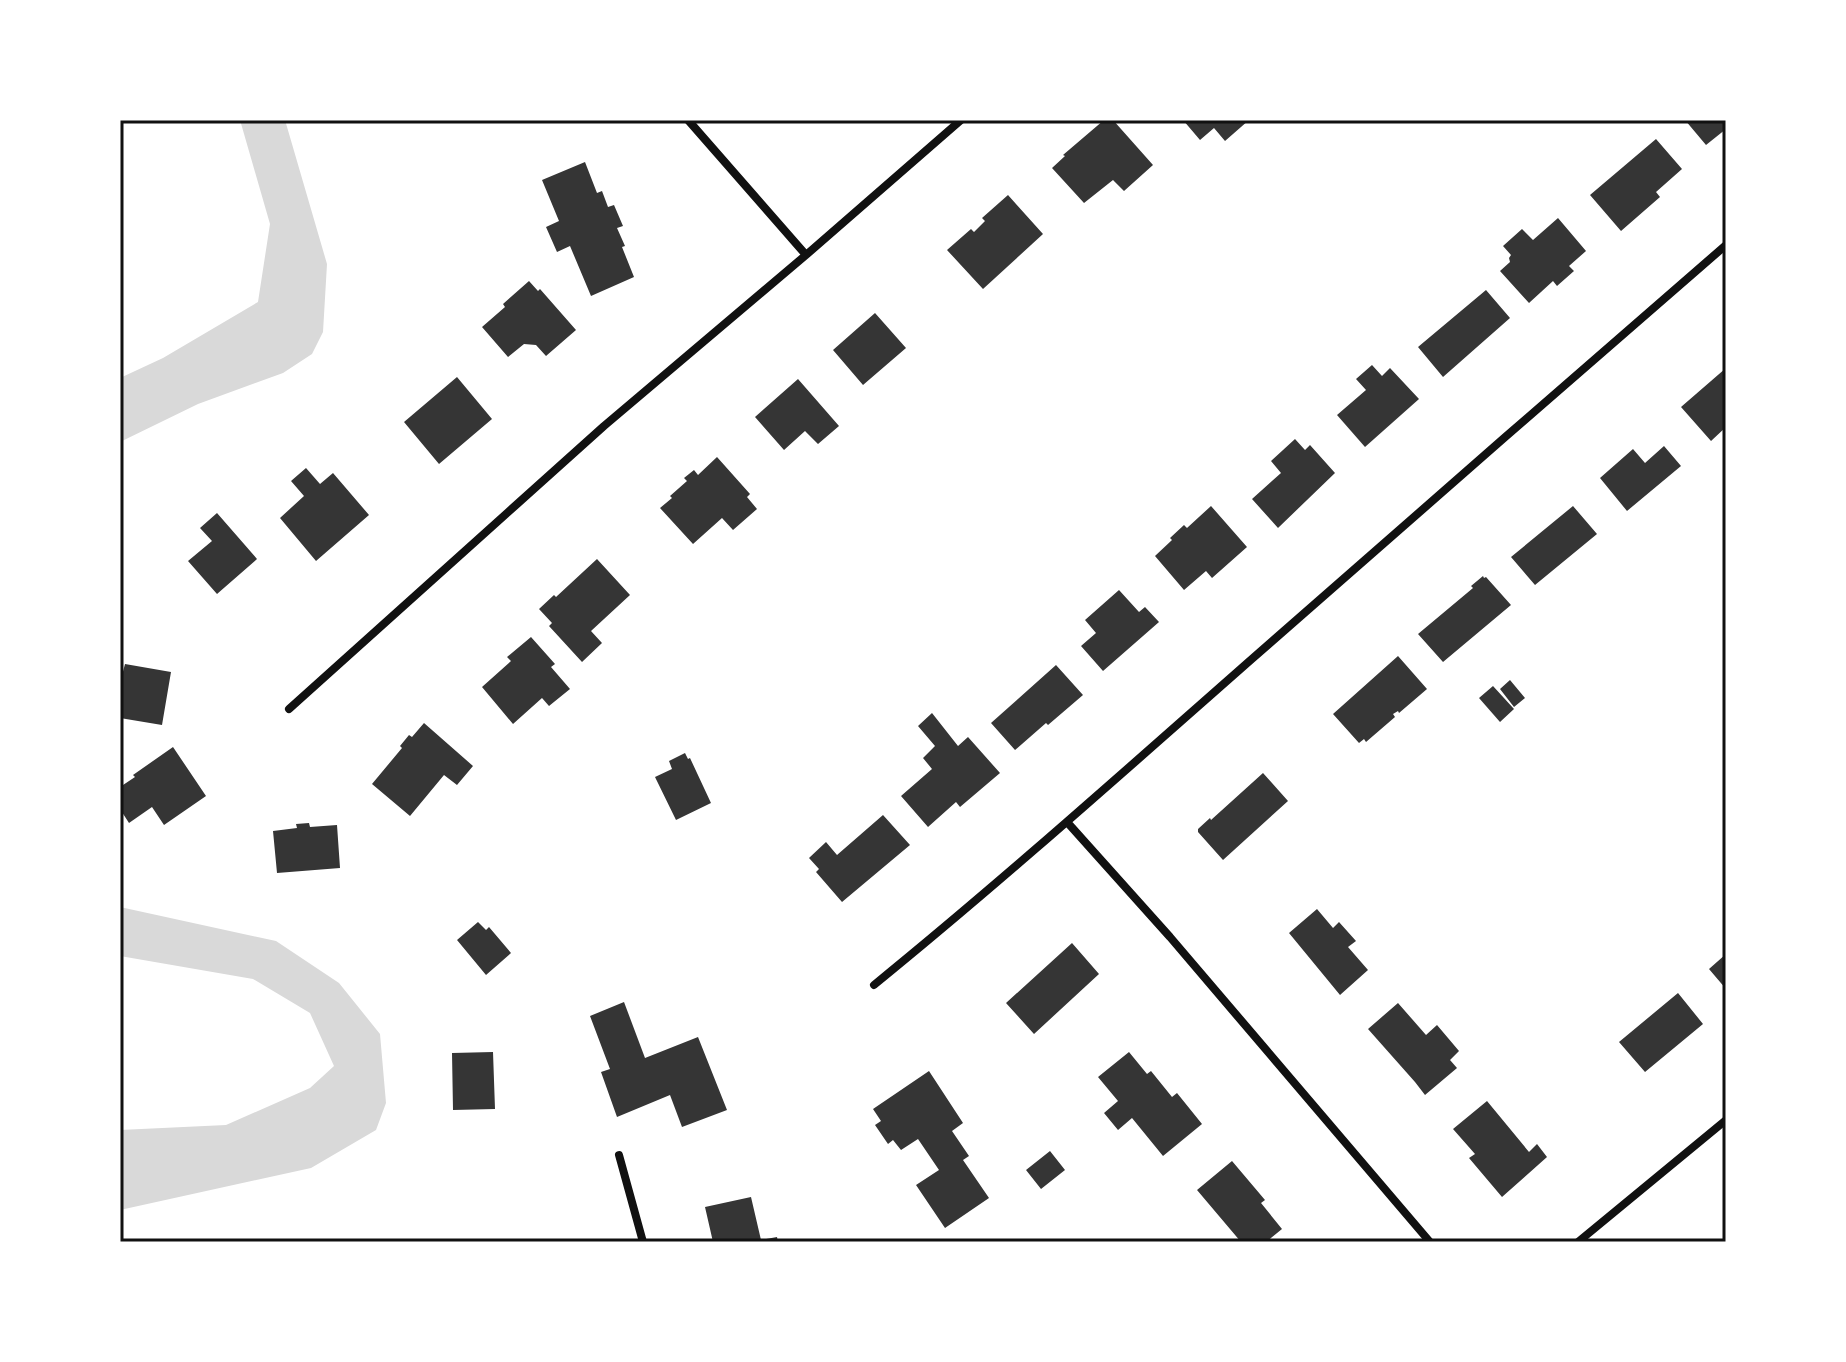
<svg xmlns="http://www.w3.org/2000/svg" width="1846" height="1362" font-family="'PT Sans Narrow',sans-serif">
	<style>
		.water { fill: #d9d9d9 }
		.building { fill: #353535 }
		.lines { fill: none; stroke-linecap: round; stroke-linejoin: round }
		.minor { stroke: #111; stroke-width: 8 }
		.neatline { fill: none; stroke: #111; stroke-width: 3 }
	</style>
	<rect width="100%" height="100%" fill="#fff"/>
	<!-- water -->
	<path class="water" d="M240 120H285L327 264 323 332 312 354 283 373 198 404 120 442V378L163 358 258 302 270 224Z
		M120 907 276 941 339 983 380 1034 386 1103 376 1130 311 1168 120 1210V1130L226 1125 310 1088 334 1066 310 1013 253 979 120 956Z"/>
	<!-- building -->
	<path class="building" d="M1104 120H1113L1153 165 1124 191 1113 180 1084 203 1052 168 1065 156 1063 155Z
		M1183 120H1249L1225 141 1214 128 1200 140Z
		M1685 120H1726V129L1706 145Z
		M1656 139 1682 169 1656 192 1660 197 1621 231 1590 195Z
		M585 162 597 193 602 191 608 207 614 205 623 226 617 228 625 246 622 247 634 277 591 296 570 246 557 252 546 227 559 221 542 180Z
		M1008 195 1043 234 983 289 947 250 971 229 974 232 985 221 982 218Z
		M1558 218 1586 251 1569 266 1574 271 1557 286 1553 281 1529 303 1500 271 1510 262 1509 258 1511 255 1503 246 1522 229 1533 240Z
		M529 281 538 291 540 289 576 330 546 356 536 345 524 344 508 357 482 327 505 307 503 304Z
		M1486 290 1510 318 1443 377 1418 347Z
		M875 313 906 348 863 385 833 350Z
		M1372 365 1382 376 1390 368 1419 399 1365 447 1337 415 1366 390 1356 379Z
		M1726 368V427L1711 441 1681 407Z
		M457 377 492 419 439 464 404 422Z
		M798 379 839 426 818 444 805 431 784 450 755 417Z
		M1295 439 1305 450 1310 445 1335 473 1278 528 1252 499 1281 473 1271 461Z
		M1664 446 1681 466 1627 511 1600 478 1633 449 1645 463Z
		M717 457 750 494 747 497 757 509 733 530 722 518 693 544 660 508 672 498 670 496 687 481 684 478 694 470 698 475Z
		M306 468 320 484 333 473 369 515 316 561 280 518 304 496 291 481Z
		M1211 506 1247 547 1212 578 1206 571 1184 590 1155 556 1172 540 1170 538 1184 525 1187 528Z
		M1573 506 1597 534 1535 585 1511 557Z
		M217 513 257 559 217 594 188 561 212 541 200 528Z
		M597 559 630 595 591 631 602 643 582 662 549 626 552 623 539 609 554 595 556 597Z
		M1483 576 1484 578 1486 577 1511 605 1443 662 1418 634 1473 588 1471 586Z
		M1119 590 1139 612 1145 607 1159 622 1103 671 1081 646 1096 633 1085 620Z
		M531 637 555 664 551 667 570 689 549 706 542 698 513 724 482 687 511 661 507 657Z
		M1398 656 1427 689 1399 713 1398 711 1393 714 1395 717 1366 742 1364 739 1359 743 1333 714Z
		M125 664 171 672 162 725 120 718V683Z
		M1056 665 1083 695 1048 725 1046 723 1015 750 991 723Z
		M1510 680 1525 698 1514 707 1500 689Z
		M1493 686 1514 709 1500 722 1479 698Z
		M932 713 958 746 968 737 1000 773 960 807 956 802 928 827 901 796 932 769 923 758 935 746 918 726Z
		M424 723 473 766 457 785 444 775 410 816 372 784 402 748 400 746 409 735 412 737Z
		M173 747 206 796 164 825 152 807 129 823 120 809V787L135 777 133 775Z
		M685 753 688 759 690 758 711 803 676 820 655 777 672 769 669 761Z
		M1263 773 1288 801 1223 860 1198 832V829L1210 818 1211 820Z
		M883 815 910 845 842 902 816 872 819 869 809 858 826 842 837 855Z
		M309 823 310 827 337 825 340 868 277 873 273 831 297 828 296 824Z
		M1317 909 1333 928 1339 922 1356 941 1348 947 1368 970 1340 995 1289 933Z
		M478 922 486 930 489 927 511 953 486 975 457 940Z
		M1072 943 1099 974 1034 1034 1006 1003Z
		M1726 954V989L1709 969Z
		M1678 993 1703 1024 1645 1072 1619 1042Z
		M624 1002 645 1058 698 1037 727 1110 682 1127 670 1095 617 1117 601 1072 610 1069 590 1016Z
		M1398 1003 1426 1035 1437 1025 1459 1051 1450 1060 1457 1068 1425 1095 1415 1082 1368 1029Z
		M493 1052 495 1109 453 1110 452 1053Z
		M1129 1052 1147 1074 1151 1071 1172 1097 1177 1093 1202 1124 1163 1156 1132 1118 1118 1130 1104 1113 1118 1101 1098 1077Z
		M929 1071 963 1123 952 1131 969 1156 963 1160 989 1198 945 1228 916 1185 939 1170 918 1139 901 1150 893 1140 888 1144 875 1125 881 1121 873 1109Z
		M1487 1101 1529 1152 1537 1144 1547 1157 1502 1197 1469 1158 1475 1154 1453 1129Z
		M1050 1151 1065 1170 1041 1189 1026 1170Z
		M1232 1161 1265 1200 1261 1203 1282 1229 1266 1242H1241L1197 1190Z
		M751 1197 761 1240 777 1237 778 1242H713L705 1207Z"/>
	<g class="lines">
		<!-- minor -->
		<path class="minor" d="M688 120 806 255
			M289 709 604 426 806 255 961 120
			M1067 822 1170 937 1430 1242
			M874 985C1003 880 1128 768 1253 658 1410 520 1568 382 1726 245
			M619 1155 643 1242
			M1578 1242 1726 1120"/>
	</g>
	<!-- border -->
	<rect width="1846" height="1362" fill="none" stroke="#ffffff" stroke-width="244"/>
	<rect x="122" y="122" width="1602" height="1118" class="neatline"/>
</svg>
